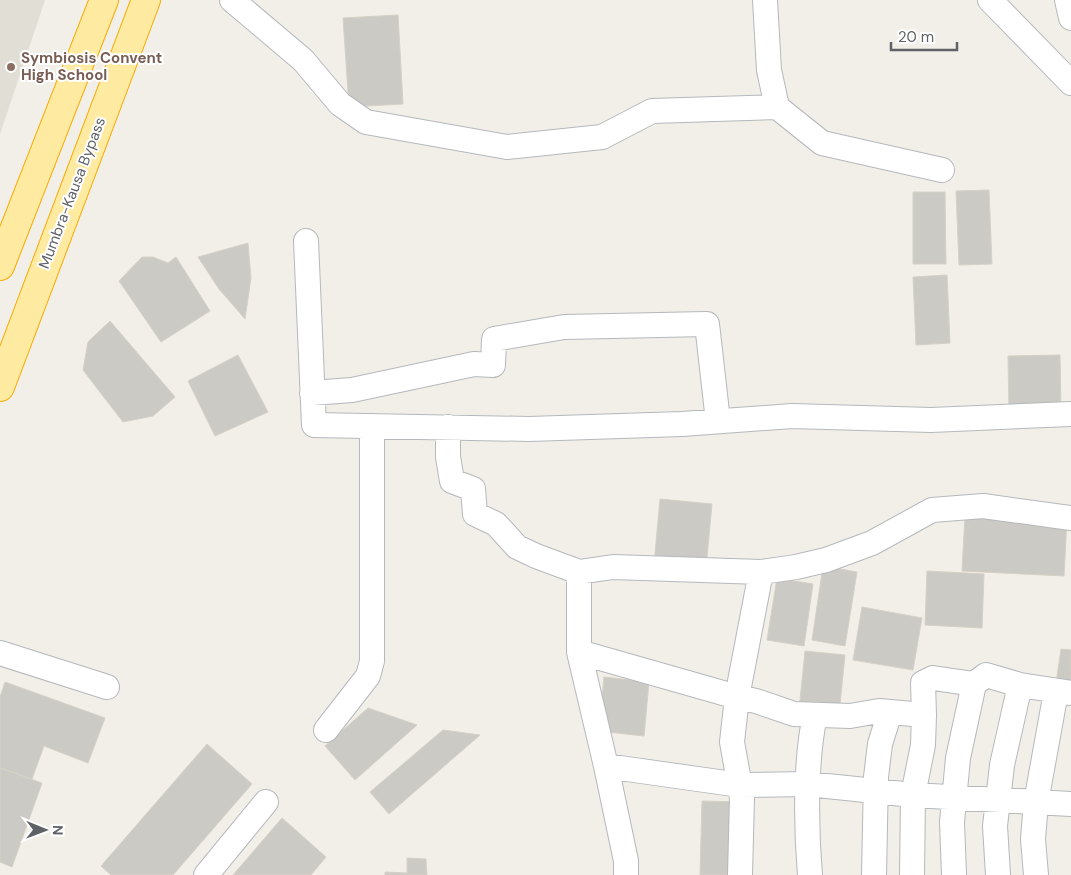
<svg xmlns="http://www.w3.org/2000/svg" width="1071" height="875" font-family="'DM Sans',sans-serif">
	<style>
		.education { fill: #e1ded6 }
		.building { fill: #cccac5; stroke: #d6d1c6 }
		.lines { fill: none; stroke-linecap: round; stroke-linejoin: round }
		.minor-casing { stroke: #b5b8bc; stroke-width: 26 }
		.trunk-casing { stroke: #f9ab00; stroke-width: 30 }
		.minor { stroke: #fff; stroke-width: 24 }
		.trunk { stroke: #feeaa1; stroke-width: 28 }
		.education-dot { fill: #8d6e63; stroke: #fff; stroke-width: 2 }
		.labels { text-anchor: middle; stroke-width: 4; stroke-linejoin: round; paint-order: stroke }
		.education-label { font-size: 15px; font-weight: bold; fill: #785e54; stroke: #fff; text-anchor: start }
		.street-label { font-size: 15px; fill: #5f6368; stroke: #fff }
	</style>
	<rect width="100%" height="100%" fill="#f1efe8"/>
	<!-- education -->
	<path class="education" d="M0 0H45L0 134Z"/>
	<!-- building -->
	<path class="building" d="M398 15 403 104 349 107 343 18Z
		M989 190 992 264 959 265 956 191Z
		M913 192H945L946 264H913Z
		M248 243 251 278 245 319 219 289 198 257Z
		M142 257H153L168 263 176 257 210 311 161 342 119 281Z
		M947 275 950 343 916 345 913 277Z
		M110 321 175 397 153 416 123 422 83 370 88 342Z
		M238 355 268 412 215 436 188 381Z
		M1060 355 1061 411 1009 413 1008 356Z
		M660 499 712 504 706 569 654 564Z
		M965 515 1067 520 1064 576 962 571Z
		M823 566 857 572 845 646 812 640Z
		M927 571 984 574 982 628 925 625Z
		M777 578 813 584 804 646 767 640Z
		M862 607 922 618 913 670 853 660Z
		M1061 649 1071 650V692L1055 690Z
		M805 651 845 655 839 714 799 710Z
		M604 677 649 682 644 736 599 731Z
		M5 682 105 718 88 763 44 746 32 779 0 768V697Z
		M368 708 417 725 355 780 325 746Z
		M443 730 480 735 389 814 370 792Z
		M207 744 252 784 173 875H111L101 866Z
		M0 768 42 783 12 867 0 862Z
		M702 801 740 802 737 875H700Z
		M282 818 326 857 311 875H233Z
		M407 858 426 859 427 875H385V872L407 873Z"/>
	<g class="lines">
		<defs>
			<path id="minor" d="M232 0 303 60 340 104 366 122 507 147 602 137 652 111 777 107
				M765 0 769 70 777 107 822 143 942 170
				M990 0 1071 83
				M1067 0 1071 18
				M306 241 314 425 529 429 682 424 792 416 931 420 1071 414
				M312 393 352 390 474 364 493 365 494 339 564 327 707 324 718 421
				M448 427V457L452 481 473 489 475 514 496 524 517 547 536 556 579 572
				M1071 518 983 506 932 510 872 543 826 560 796 567 761 572 613 567 579 572V652L606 766 740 785 808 784 913 795 1071 804
				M579 652 737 697 756 701 794 714 850 716 879 711 924 715 923 683 933 678 974 684 986 675 1020 685 1071 693
				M0 653 107 687
				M326 730 368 676 372 661V426
				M606 766 626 861V875
				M206 875 266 802
				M740 875 742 798 732 742 737 697 761 572
				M810 875C806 830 805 760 815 716
				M874 875 876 777 880 744 890 712
				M912 875 913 795 923 745 924 715
				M954 875 952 822 958 758 974 684
				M998 875 995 826 1002 765 1020 685
				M1036 875 1033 839 1036 802 1056 692"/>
			<path id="trunk" d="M0 266 104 0
				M0 387 146 0"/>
		</defs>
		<!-- minor casing -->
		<use href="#minor" class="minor-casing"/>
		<!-- trunk casing -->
		<use href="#trunk" class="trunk-casing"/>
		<!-- minor -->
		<use href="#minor" class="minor"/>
		<!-- trunk -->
		<use href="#trunk" class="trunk"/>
	</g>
	<!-- markers -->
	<circle class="education-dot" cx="11" cy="67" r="5"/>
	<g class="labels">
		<!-- education labels -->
		<g class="education-label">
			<text x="21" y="63">Symbiosis Convent<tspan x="21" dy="17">High School</tspan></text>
		</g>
		<!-- street labels -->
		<g class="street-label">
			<text transform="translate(72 193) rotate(-69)" y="5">Mumbra-Kausa Bypass</text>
		</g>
	</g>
	<!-- north arrow -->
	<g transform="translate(45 830) rotate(91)" stroke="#ffffff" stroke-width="4" paint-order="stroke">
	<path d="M0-4L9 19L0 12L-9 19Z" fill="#5f6368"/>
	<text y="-8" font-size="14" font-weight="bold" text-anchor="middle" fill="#5f6368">N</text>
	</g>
	<!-- scale -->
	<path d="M891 42v8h66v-8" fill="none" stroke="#5f6368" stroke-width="2.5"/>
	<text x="898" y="42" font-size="15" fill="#5f6368" stroke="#ffffff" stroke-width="4" paint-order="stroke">20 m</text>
</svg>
